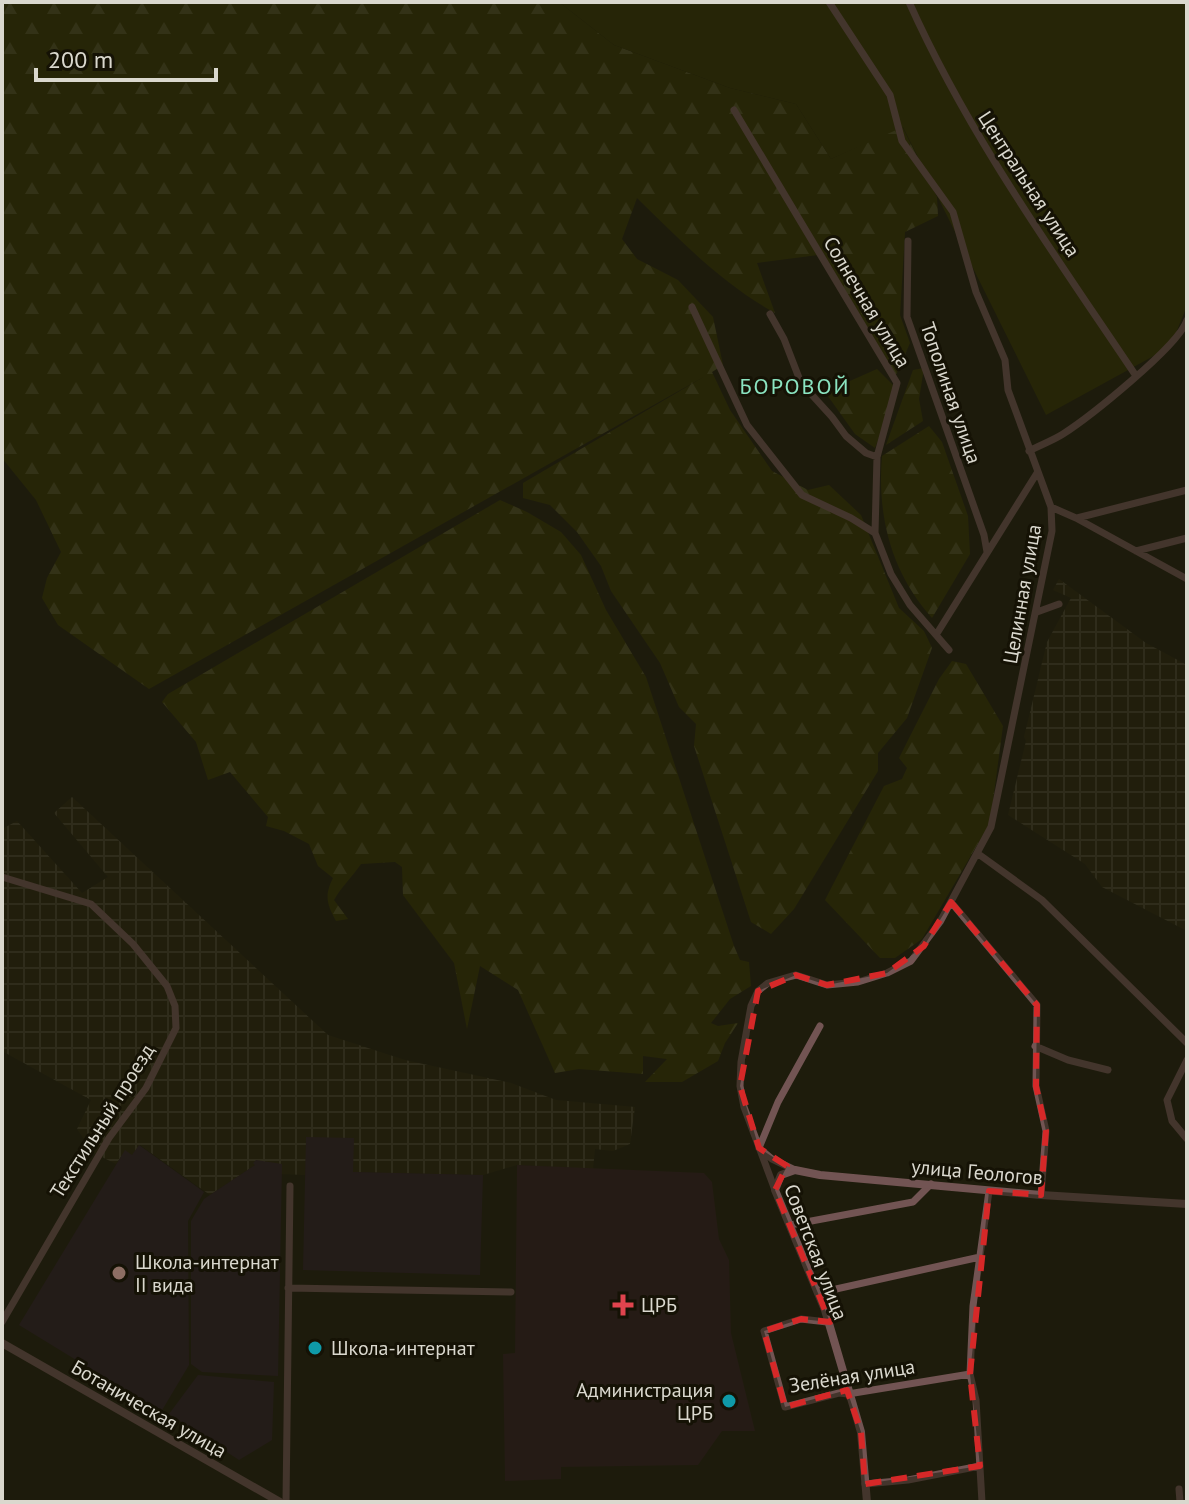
<svg xmlns="http://www.w3.org/2000/svg" width="1189" height="1504" font-family="'PT Sans',sans-serif">
	<style>
		.industrial { fill: url(#industrial-grid) }
		.education { fill: #2c1d27 }
		.medical { fill: #2f1c1f }
		.forest { fill: url(#forest-firs) }
		.garden { fill: #323200 }
		.lines { fill: none; stroke-linecap: round; stroke-linejoin: round }
		.minor { stroke: #725453; stroke-width: 7 }
		.tertiary { stroke: #725453; stroke-width: 8 }
		.marked { fill: none; stroke: #d62828; stroke-width: 6; stroke-dasharray: 16 10; stroke-linejoin: round }
		.education-dot { fill: #8d6e63; stroke: #151205; stroke-width: 3 }
		.health-dot { fill: #e0444e; stroke: #151205; stroke-width: 3 }
		.culture-dot { fill: #0f9aa8; stroke: #151205; stroke-width: 3 }
		.labels { text-anchor: middle; stroke-width: 6; stroke-linejoin: round; paint-order: stroke }
		.street-label { font-size: 20px; fill: #dad8ce; stroke: #151205 }
		.poi-label { font-size: 20px; fill: #dad8ce; stroke: #151205; text-anchor: start }
		.neighbourhood-label { font-size: 22px; letter-spacing: 2px; fill: #8be4c1; stroke: #151205 }
	</style>
	<defs>
		<pattern id="industrial-grid" width="8" height="8" patternUnits="userSpaceOnUse" patternTransform="scale(2)"><rect width="8" height="8" fill="#27230c"/><path d="M0 4h8M4 0v8" fill="none" stroke="#46422e"/></pattern>
		<pattern id="forest-firs" width="22" height="20" patternUnits="userSpaceOnUse" patternTransform="scale(2)"><rect width="22" height="20" fill="#323200"/><path d="M5 1l3.5 6h-7zM16 11l3.5 6h-7z" fill="#4f4f24"/></pattern>
	</defs>
	<rect width="100%" height="100%" fill="#1e1c0c"/>
	<!-- industrial -->
	<path class="industrial" d="M1059 579 1146 643 1187 665V931L1102 887 1085 864 1008 815 1026 741 1024 737 1047 642 1071 598 1053 590Z
		M72 797 328 1035 405 1060 511 1083 556 1100 635 1107 630 1144 613 1151 595 1149 593 1169 517 1165 483 1175 353 1172 307 1137 305 1175 281 1174V1164L255 1165 210 1195 140 1145 132 1155 125 1151 116 1164 94 1153 77 1129 91 1100 2 1051V829L17 821 82 893 108 877 54 813Z"/>
	<!-- education -->
	<path class="education" d="M306 1137 354 1138 353 1172 483 1175 480 1275 303 1270Z
		M139 1145 204 1192 188 1221 189 1365 161 1412 19 1325 125 1150 132 1155Z
		M256 1160 282 1164 278 1376 202 1372 191 1364V1221L204 1199 255 1165 253 1163Z
		M198 1375 274 1382 272 1440 239 1460 169 1414Z"/>
	<!-- medical -->
	<path class="medical" d="M517 1165 704 1173 712 1182 719 1239 729 1260 731 1333 755 1431H722L698 1465 561 1467V1479L505 1481 503 1354 515 1353Z"/>
	<!-- forest -->
	<path class="forest" d="M2 2H559L614 45 730 88 796 104 831 159 902 126 937 197 938 216 905 232 900 315 910 343 895 377 818 255 757 263 775 313C721 283 680 240 637 198L622 239 637 259 678 280 713 317 723 365 712 372 730 410 772 471 808 490 829 485 861 515 899 608 924 631 932 648 907 718 878 753V771L794 909 771 934 751 922 694 746 696 724 679 707 660 663 611 591 601 566 577 532 550 505 523 498V483L707 375 149 689 58 625 42 598 47 578 61 552 36 500 2 458Z
		M924 368 919 399 923 421 886 445 913 370Z
		M877 369 898 390 875 448 855 434 825 392Z
		M929 426 942 442 968 516 970 554 932 618C891 572 877 516 882 456Z
		M500 500 527 512 561 532 581 555 606 610 646 677 734 946 740 960 749 962 751 986 730 999 711 1023 718 1026 738 1023 725 1043 718 1061 682 1082H645L667 1059 643 1056V1074L579 1069 555 1073 518 990 480 966 467 1029 454 963 403 895 402 867 395 862 361 864C352 877 342 886 334 900L348 919 336 921C327 904 324 896 333 878L318 866 309 844 284 831 266 826 268 817 230 772 208 780 196 742 162 702 168 694Z
		M952 661 966 664 1003 726 990 823 922 939 895 958H880L825 900 884 786 902 779 907 768 899 758 939 679Z"/>
	<!-- garden -->
	<path class="garden" d="M559 2H1187V306L1170 347 1046 415 903 127 831 159 796 104 730 88 614 45Z"/>
	<g class="lines">
		<!-- minor -->
		<path class="minor" d="M909 2C969 136 1055 255 1136 376
			M734 110 897 383 877 457 875 533 891 574 910 605 949 650
			M908 241 907 317 984 535 987 552
			M692 307 747 425 802 495 851 518 875 533
			M770 314 784 339 801 383 832 417 846 436 866 453 877 457
			M1029 451C1040 445 1052 441 1063 434 1088 418 1179 346 1187 320
			M1051 507 1076 518 1187 579
			M1077 518 1187 490
			M1136 551 1187 538
			M1037 612 1059 604
			M936 635 1037 473
			M977 853 1042 900 1187 1043
			M2 877 91 904 133 944 167 986 175 1006 176 1028 146 1088 109 1138 2 1322
			M951 902 1037 1005 1036 1086 1046 1131 1041 1195
			M1035 1046 1068 1060 1108 1070
			M1187 1060 1167 1100 1172 1121 1187 1139
			M759 1148 778 1102 820 1026
			M760 1149 772 1159 795 1170
			M775 1190 744 1107 740 1086 741 1062 751 1006 758 991 768 983 785 978 796 975 827 985 858 982 887 973 911 961 940 922 991 827 1052 531 1051 507 1008 390 1005 360 976 292 953 212 902 141 890 95 829 2
			M790 1225 913 1202 931 1184
			M288 1288 511 1292
			M818 1293 980 1257
			M827 1322 801 1319 764 1331 785 1407 839 1393 848 1394 970 1374
			M865 1484 908 1480 980 1466
			M1179 1489 1180 1502
			M286 1502 290 1186
			M982 1502 976 1400 970 1374 973 1306 989 1191"/>
		<!-- tertiary -->
		<path class="tertiary" d="M2 1343 280 1502
			M867 1502 861 1432 825 1310 775 1190 781 1175 795 1170 820 1175 1041 1195 1187 1204"/>
	</g>
	<!-- marked area -->
	<path d="M0 0H1189V1504H0ZM951 902 1037 1005 1036 1086 1046 1131 1041 1195 989 1191 970 1374 980 1466 865 1484 861 1432 847 1390 785 1407 764 1331 801 1319 830 1322 775 1190 787 1166 759 1148 740 1086 758 991 796 975 827 985 887 973 924 946Z" fill="#1e1c0c" fill-opacity=".55" fill-rule="evenodd"/>
	<path class="marked" d="M951 902 1037 1005 1036 1086 1046 1131 1041 1195 989 1191 970 1374 980 1466 865 1484 861 1432 847 1390 785 1407 764 1331 801 1319 830 1322 775 1190 787 1166 759 1148 740 1086 758 991 796 975 827 985 887 973 924 946Z"/>
	<!-- markers -->
	<circle class="education-dot" cx="119" cy="1273" r="8"/>
	<path class="health-dot" d="M619 1293h8v8h8v8h-8v8h-8v-8h-8v-8h8z"/>
	<g class="culture-dot">
		<circle cx="315" cy="1348" r="8"/>
		<circle cx="729" cy="1401" r="8"/>
	</g>
	<g class="labels">
		<!-- street labels -->
		<g class="street-label">
			<text transform="translate(1029 184) rotate(57)" y="7">Центральная улица</text>
			<text transform="translate(867 302) rotate(59)" y="7">Солнечная улица</text>
			<text transform="translate(951 393) rotate(71)" y="7">Тополиная улица</text>
			<text transform="translate(1022 594) rotate(-80)" y="7">Целинная улица</text>
			<text transform="translate(102 1121) rotate(-58)" y="7">Текстильный проезд</text>
			<text transform="translate(977 1172) rotate(5)" y="7">улица Геологов</text>
			<text transform="translate(816 1252) rotate(69)" y="7">Советская улица</text>
			<text transform="translate(852 1376) rotate(-9)" y="7">Зелёная улица</text>
			<text transform="translate(149 1409) rotate(30)" y="7">Ботаническая улица</text>
		</g>
		<!-- poi labels -->
		<g class="poi-label">
			<text x="135" y="1269">Школа-интернат<tspan x="135" dy="23">II вида</tspan></text>
			<text x="641" y="1312">ЦРБ</text>
			<text x="331" y="1355">Школа-интернат</text>
			<text x="713" y="1397" text-anchor="end">Администрация<tspan x="713" dy="23">ЦРБ</tspan></text>
		</g>
		<!-- neighbourhood labels -->
		<g class="neighbourhood-label">
			<text x="795" y="394">БОРОВОЙ</text>
		</g>
	</g>
	<!-- border -->
	<rect width="1189" height="1504" fill="none" stroke="#dad8ce" stroke-width="8"/>
	<!-- scale -->
	<path d="M36 68v12h180v-12" fill="none" stroke="#dad8ce" stroke-width="4"/>
	<text x="48" y="68" font-size="24" fill="#dad8ce" stroke="#151205" stroke-width="6" paint-order="stroke">200 m</text>
</svg>
